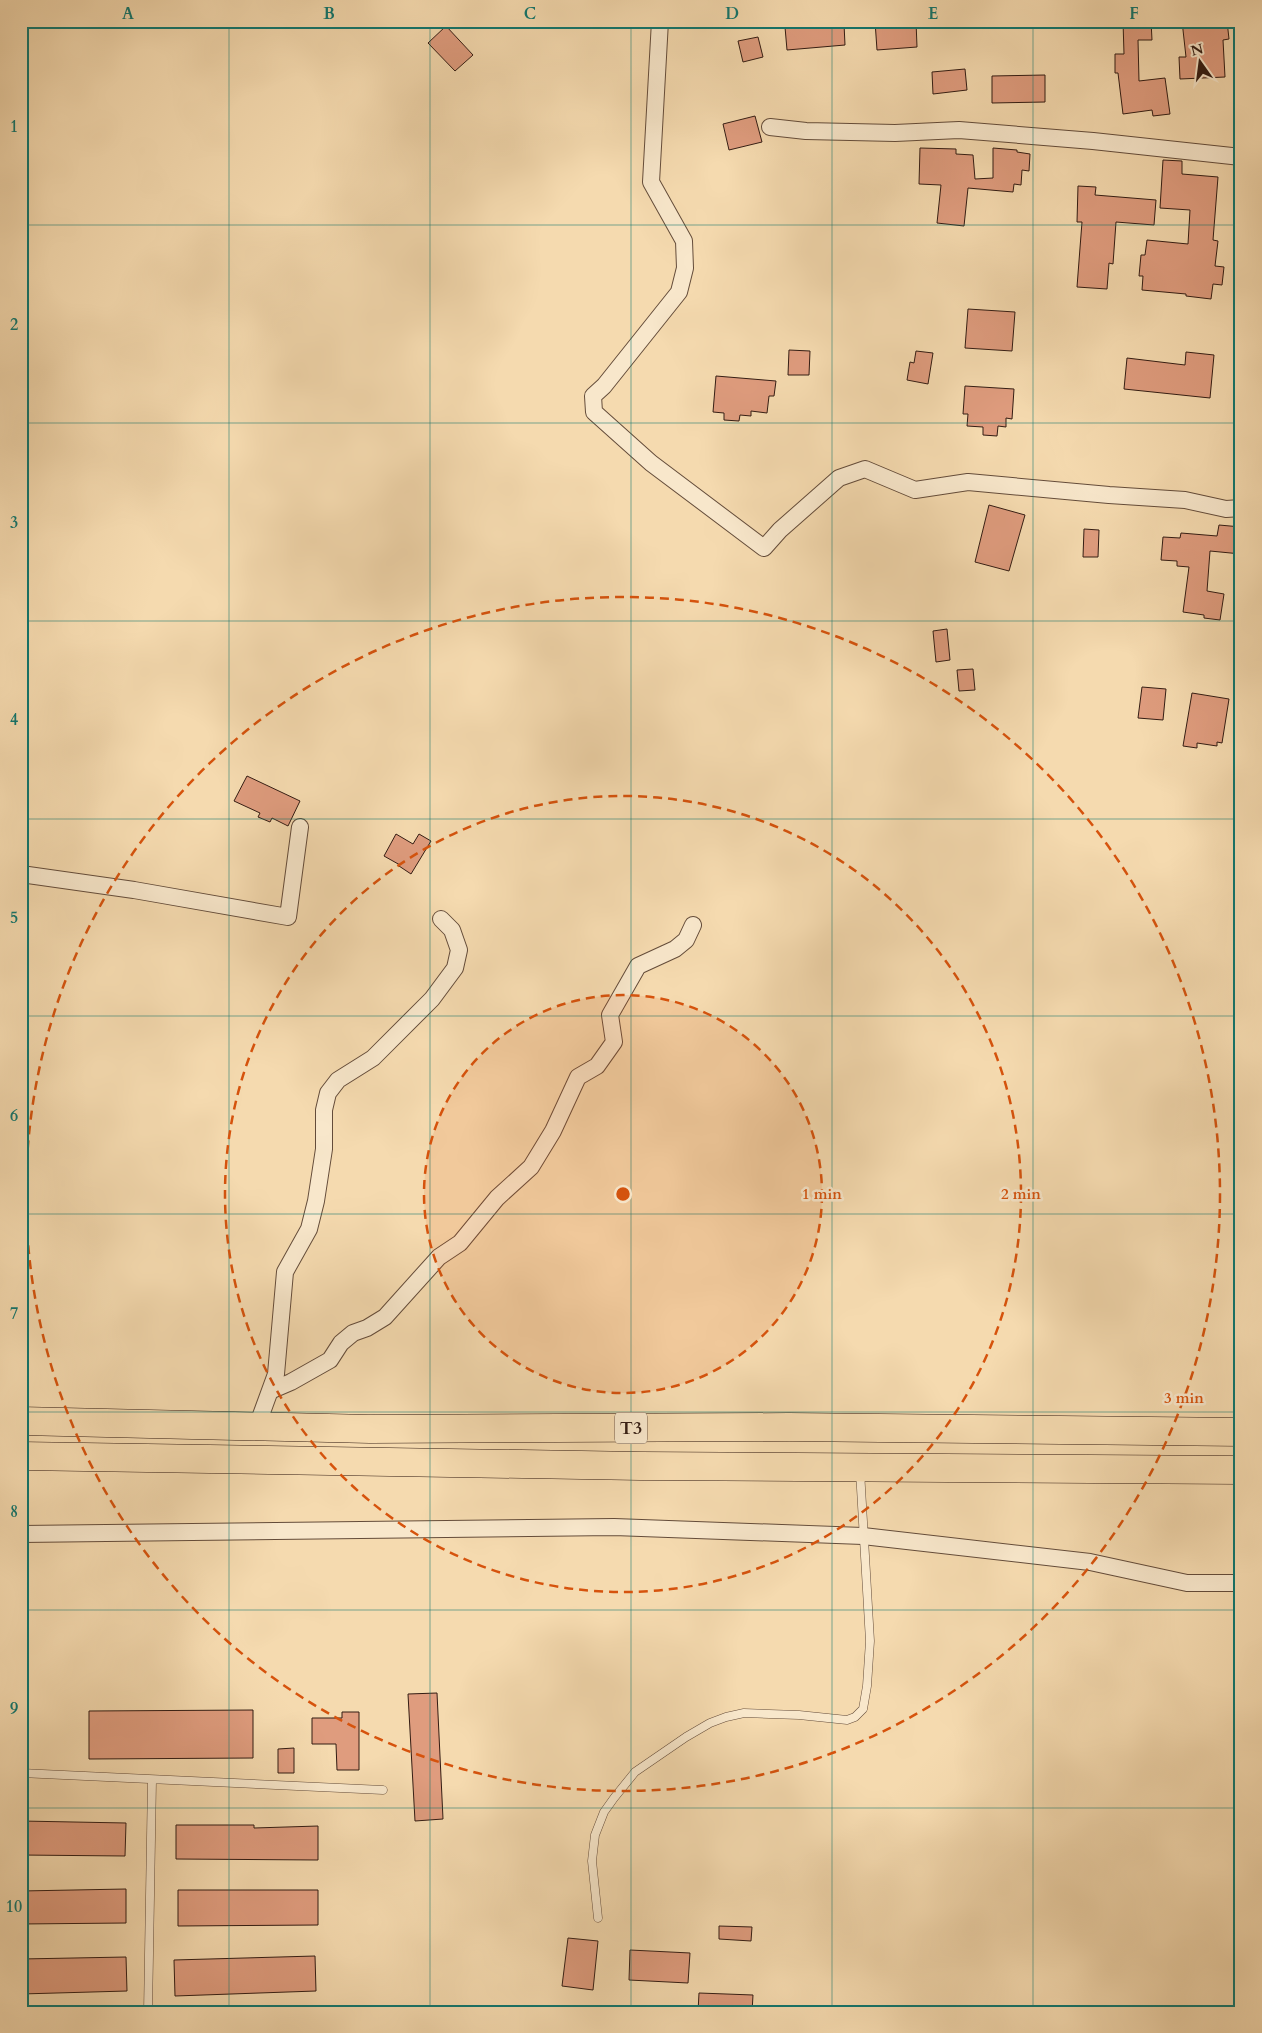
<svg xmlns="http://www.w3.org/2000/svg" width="1262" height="2033" font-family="Cardo,serif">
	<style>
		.building { fill: #df9c7e; stroke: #331c13 }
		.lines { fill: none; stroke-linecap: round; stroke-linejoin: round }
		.lane-casing { stroke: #644c3a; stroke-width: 9 }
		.street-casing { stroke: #644c3a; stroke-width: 18 }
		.highway-casing { stroke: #331c13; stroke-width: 29 }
		.lane { stroke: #f8e7cb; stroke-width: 8 }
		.street { stroke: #f8e7cb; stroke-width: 16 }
		.highway { stroke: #f5daaf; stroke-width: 28 }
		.grid { fill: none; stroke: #0f766e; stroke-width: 1; stroke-opacity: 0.55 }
		.ring { fill: none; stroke: #d6530d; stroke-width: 2.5; stroke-dasharray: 9 6 }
		.labels { text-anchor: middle; stroke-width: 5; stroke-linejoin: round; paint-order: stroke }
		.shield { fill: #f8e7cb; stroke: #6e594a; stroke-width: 1 }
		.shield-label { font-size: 18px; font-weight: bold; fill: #331c13 }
		.centre { fill: #d6530d; stroke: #f8e7cb; stroke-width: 2.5 }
		.ring-label { font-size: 15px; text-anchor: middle; font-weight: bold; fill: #d6530d; stroke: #f8e7cb; stroke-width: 5; stroke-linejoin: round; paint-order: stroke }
		.neatline { fill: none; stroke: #0f766e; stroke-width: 2 }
		.grid-label { font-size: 16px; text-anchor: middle; font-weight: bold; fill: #0f766e }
	</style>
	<rect width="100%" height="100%" fill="#f5daaf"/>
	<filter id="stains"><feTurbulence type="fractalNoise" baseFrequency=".004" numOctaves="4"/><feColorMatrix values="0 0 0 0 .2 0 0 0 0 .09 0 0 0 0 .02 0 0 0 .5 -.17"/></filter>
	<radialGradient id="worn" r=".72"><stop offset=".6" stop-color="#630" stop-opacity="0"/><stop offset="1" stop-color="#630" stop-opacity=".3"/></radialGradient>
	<!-- building -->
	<path class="building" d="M875 21H916L917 47 877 50Z
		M1123 21H1151L1152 40H1138L1139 81 1165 78 1170 114 1153 116 1152 110 1123 114 1118 73H1115V54H1124Z
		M1182 21H1227L1229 39 1223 40 1225 77 1180 79 1179 57H1186Z
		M822 24H844L845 45 787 50 785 27Z
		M446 26 473 55 455 71 428 43Z
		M758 37 763 57 743 62 738 41Z
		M965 69 967 90 933 94 932 72Z
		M1045 75V102L992 103V76Z
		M755 116 762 142 729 150 723 124Z
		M920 148 956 149V154L973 155 975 179 993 178V148L1017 150V152L1030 154 1029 171 1022 170 1021 185 1014 184 1013 192 968 188 964 226 937 223 941 185 919 184Z
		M1163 160 1182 161V174L1218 177 1213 240 1218 241 1215 266 1224 267 1222 285 1213 284 1211 299 1186 296V294L1142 290 1143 276H1139L1141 255H1145L1147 240 1188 244 1190 210 1160 208Z
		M1078 186 1096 187 1095 195 1156 200 1154 225 1116 222 1113 264 1109 263 1107 289 1077 287 1082 222H1077Z
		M968 309 1015 312 1012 351 965 348Z
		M789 350 810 351 809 375H788Z
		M916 351 933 353 928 384 907 380 910 362 914 363Z
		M1186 352 1214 355 1210 398 1124 389 1127 358 1185 365Z
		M716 376 776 381 774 396H769L767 413 751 411V416L740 415 739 421 724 420V413L713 412Z
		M965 386 1014 389 1012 419 1006 418V427L998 426 997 436 983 435V427L967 426 968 414H963Z
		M989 505 1025 515 1009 571 975 562Z
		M1219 525 1241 527V554L1210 551 1207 591 1224 594 1220 620 1204 618V615L1183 612 1189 567 1177 566V561L1161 560 1163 537 1180 538 1181 533 1217 536Z
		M1084 529 1099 530 1098 557H1083Z
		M947 629 950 660 936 662 933 631Z
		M973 669 975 690 959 691 957 670Z
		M1142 687 1166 689 1163 720 1138 718Z
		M1192 693 1229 699 1222 743 1217 742V746L1197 743V748L1183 746Z
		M247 776 300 801 288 826 272 818 270 822 258 817 260 813 234 801Z
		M396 834 413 844 419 834 431 841 411 874 399 866 400 865 384 856Z
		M437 1693 443 1819 415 1821 408 1694Z
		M253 1710V1758L89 1759V1711Z
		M342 1712H359V1770H337L336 1744H312V1718H342Z
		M294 1748V1773H278V1749Z
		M21 1821 126 1823 125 1856 21 1855Z
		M176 1825H254V1828L318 1826V1860L176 1859Z
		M126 1889V1923L21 1924V1891Z
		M178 1890H318V1925L178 1926Z
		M719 1926 752 1927 751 1941 719 1939Z
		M568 1938 598 1941 593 1990 562 1986Z
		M630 1950 690 1953 688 1983 629 1980Z
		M315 1956 316 1991 175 1996 174 1960Z
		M126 1957 127 1991 21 1994V1959Z
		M699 1993 753 1995 752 2012H698Z"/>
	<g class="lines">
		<defs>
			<path id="lane" d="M21 1773 383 1790
				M598 1918 592 1861 595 1835 604 1812 614 1798 635 1772 686 1737 710 1723 726 1717 744 1713 799 1715 847 1720 855 1717 863 1709 867 1686 870 1641 860 1471
				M148 2012 152 1780"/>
			<path id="street" d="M660 21 651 182 684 241 685 268 679 292 604 386 593 396 594 412 651 463 764 548 780 530 839 478 865 469 915 490 968 482 1109 495 1185 500 1226 509 1241 508
				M770 127 806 131 895 133 959 130 1093 141 1241 157
				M21 874 134 890 288 917 300 827
				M270 1391 291 1382 330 1360 341 1343 353 1333 367 1328 385 1317 439 1257 460 1243 497 1198 531 1167 553 1131 578 1077 597 1066 614 1042 610 1015 638 966 675 949 686 940 693 925
				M257 1426 276 1374 285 1272 309 1229 316 1201 324 1149V1110L328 1093 338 1080 373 1058 432 999 455 968 459 950 452 930 441 919
				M21 1534 614 1527 863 1536 1090 1562 1187 1583H1241"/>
			<path id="highway" d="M21 1421 370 1429 789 1427 1241 1432
				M21 1456 640 1466 1241 1470"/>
		</defs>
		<!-- lane casing -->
		<use href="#lane" class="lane-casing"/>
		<!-- street casing -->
		<use href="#street" class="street-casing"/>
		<!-- highway casing -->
		<use href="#highway" class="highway-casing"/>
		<!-- lane -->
		<use href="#lane" class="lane"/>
		<!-- street -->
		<use href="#street" class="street"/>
		<!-- highway -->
		<use href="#highway" class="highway"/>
	</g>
	<!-- grid -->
	<path class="grid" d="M229 21V2012M430 21V2012M631 21V2012M832 21V2012M1033 21V2012M21 225H1241M21 423H1241M21 621H1241M21 819H1241M21 1016H1241M21 1214H1241M21 1412H1241M21 1610H1241M21 1808H1241"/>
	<!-- distance rings -->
	<circle cx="623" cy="1194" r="199" fill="#d6530d" fill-opacity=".12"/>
	<g class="ring">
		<circle cx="623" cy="1194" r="199"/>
		<circle cx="623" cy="1194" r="398"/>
		<circle cx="623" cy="1194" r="597"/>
	</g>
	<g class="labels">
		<!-- shield labels -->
		<rect class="shield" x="615" y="1412.5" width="32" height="31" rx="4"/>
		<g class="shield-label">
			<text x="631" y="1434">T3</text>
		</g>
	</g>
	<circle cx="623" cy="1194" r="8" class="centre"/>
	<g class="ring-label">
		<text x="822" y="1199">1 min</text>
		<text x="1021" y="1199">2 min</text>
		<text x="1184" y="1403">3 min</text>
	</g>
	<!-- margin -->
	<rect width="1262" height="2033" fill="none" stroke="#f5daaf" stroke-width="55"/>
	<!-- north arrow -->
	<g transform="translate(1200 62) rotate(346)" stroke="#f8e7cb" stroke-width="4" paint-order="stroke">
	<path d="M0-4L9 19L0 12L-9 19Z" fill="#331c13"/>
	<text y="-8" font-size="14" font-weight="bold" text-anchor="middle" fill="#331c13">N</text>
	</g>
	<rect x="28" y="28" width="1206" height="1978" class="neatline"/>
	<g class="grid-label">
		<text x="128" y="19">A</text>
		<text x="329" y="19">B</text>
		<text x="530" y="19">C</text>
		<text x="732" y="19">D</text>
		<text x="933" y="19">E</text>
		<text x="1134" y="19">F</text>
		<text x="14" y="132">1</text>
		<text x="14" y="330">2</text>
		<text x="14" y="528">3</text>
		<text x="14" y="725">4</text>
		<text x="14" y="923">5</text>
		<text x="14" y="1121">6</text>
		<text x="14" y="1319">7</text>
		<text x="14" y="1517">8</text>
		<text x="14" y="1714">9</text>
		<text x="14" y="1912">10</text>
	</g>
	<rect width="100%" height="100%" filter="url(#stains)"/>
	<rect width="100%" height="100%" fill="url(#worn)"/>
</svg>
